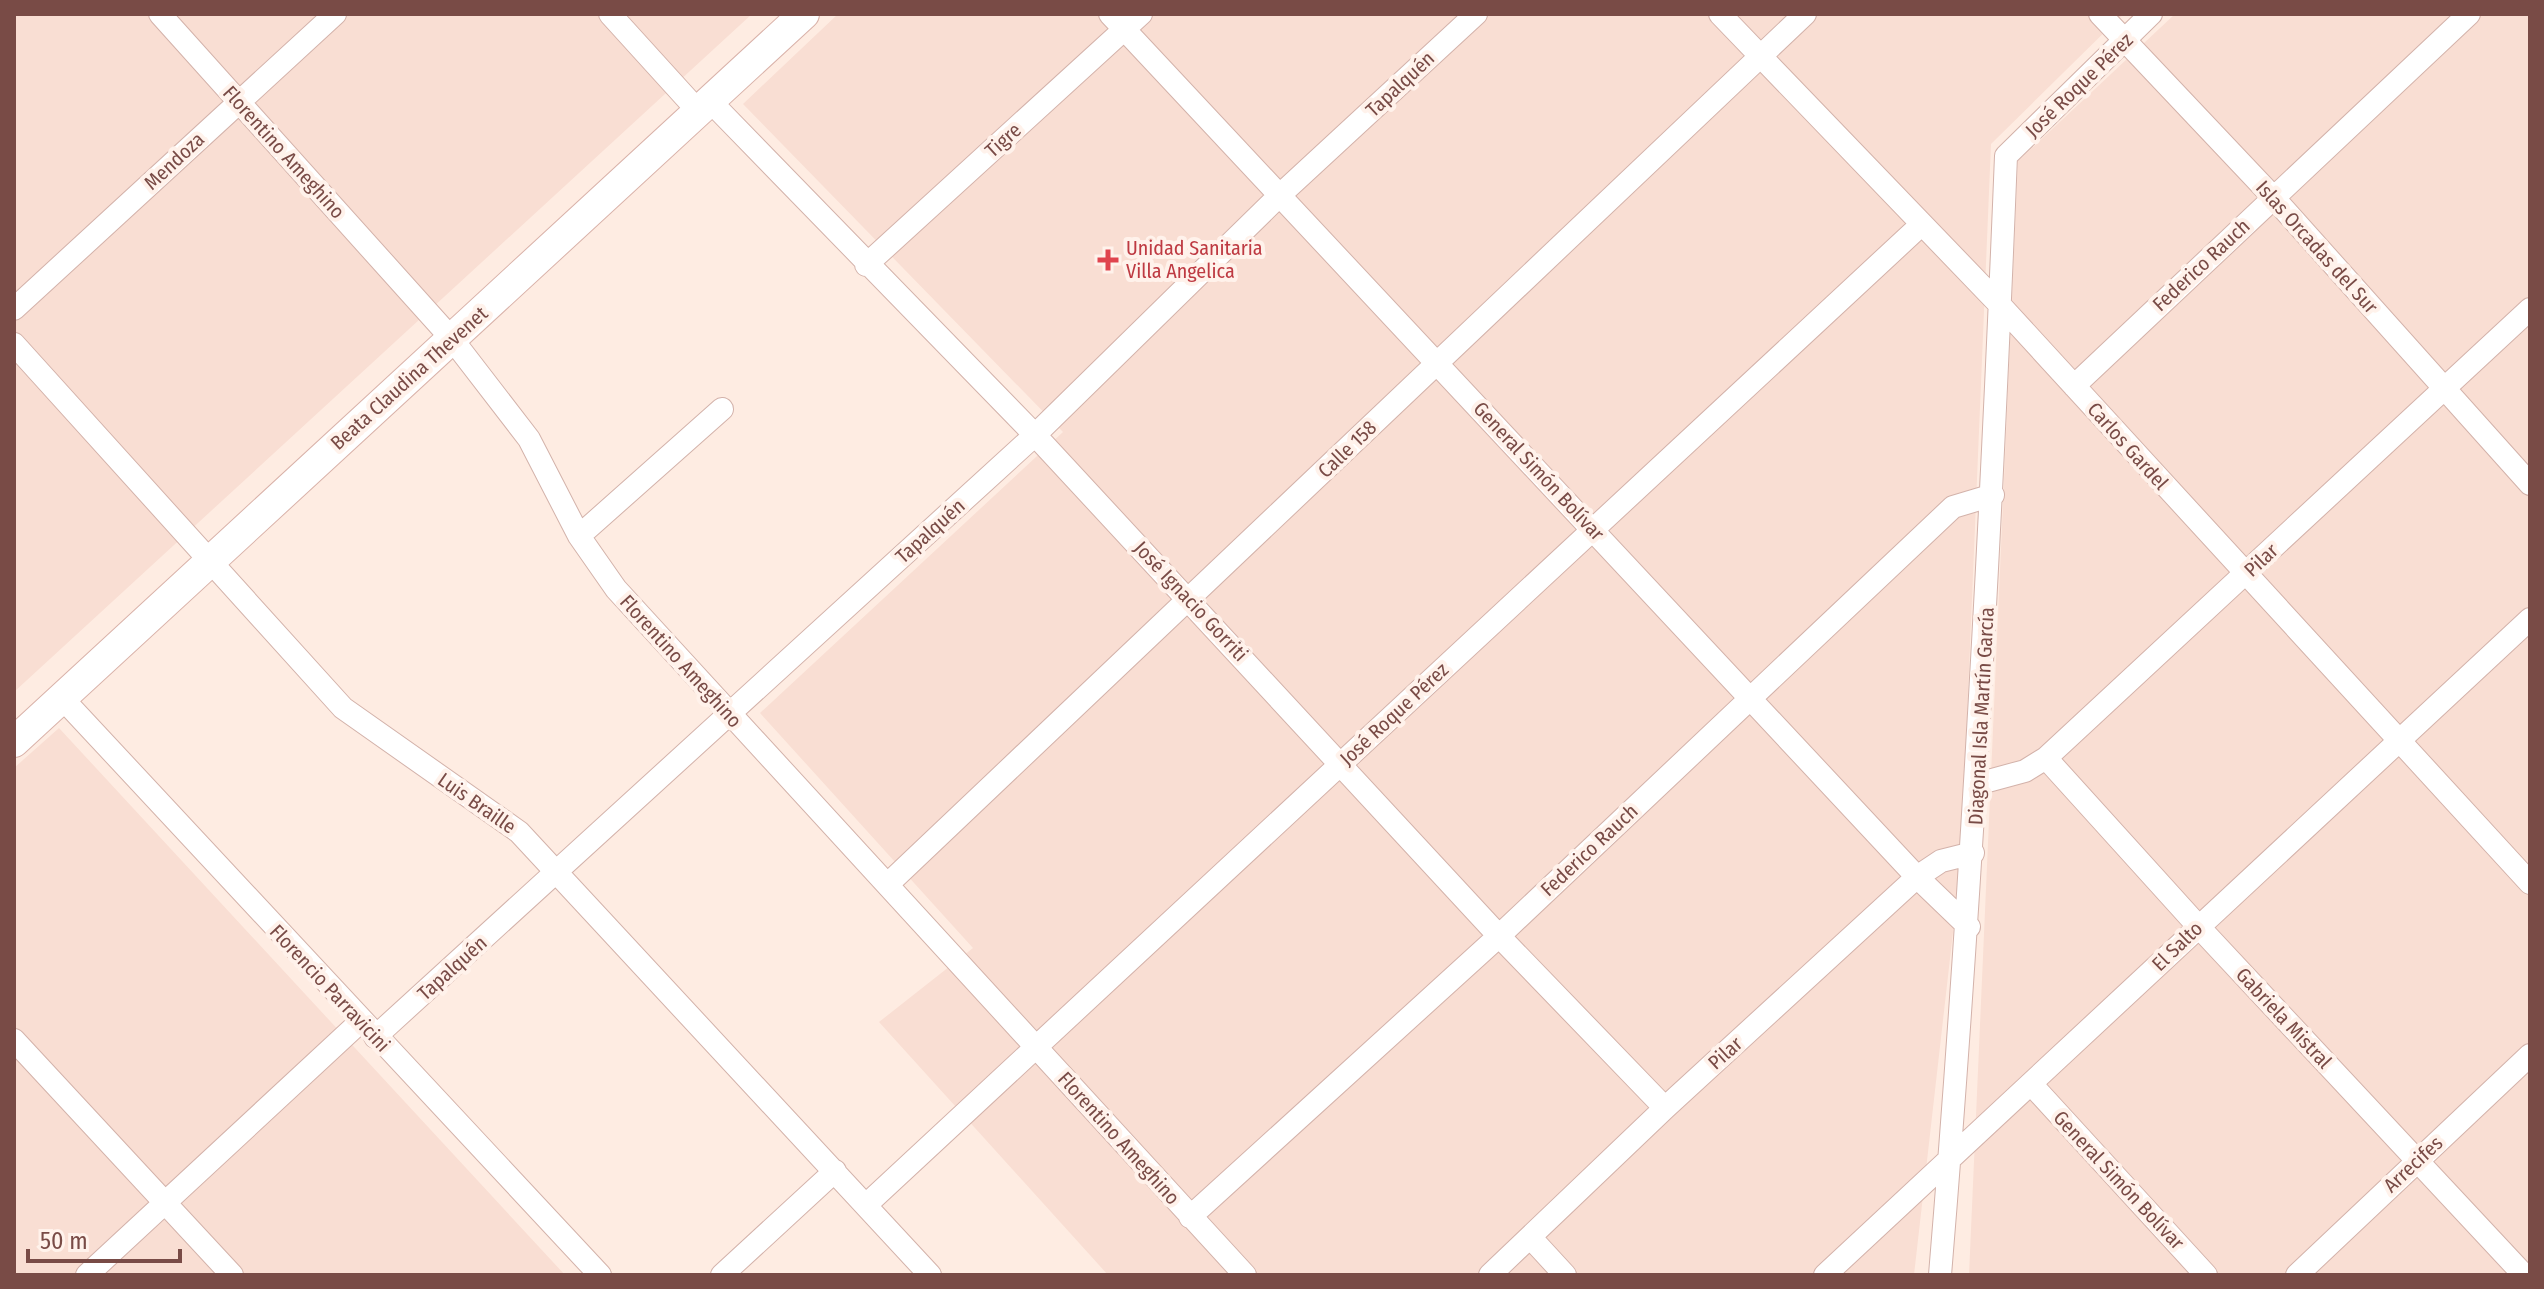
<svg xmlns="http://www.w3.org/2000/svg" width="2544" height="1289" font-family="'Fira Sans Condensed',sans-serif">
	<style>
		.residential { fill: #f9ded3 }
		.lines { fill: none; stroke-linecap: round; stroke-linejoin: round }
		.minor-casing { stroke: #d3b2aa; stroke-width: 24 }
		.secondary-casing { stroke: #d9b2a9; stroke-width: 32 }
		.minor { stroke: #fff; stroke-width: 22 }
		.secondary { stroke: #fff; stroke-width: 30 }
		.health-dot { fill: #e0444e; stroke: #fff2eb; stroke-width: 3 }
		.labels { text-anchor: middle; stroke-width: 8; stroke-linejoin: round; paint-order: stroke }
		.street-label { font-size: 20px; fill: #794b46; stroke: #fff2eb }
		.health-label { font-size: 20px; fill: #be3a42; stroke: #fff2eb; text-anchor: start }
	</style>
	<rect width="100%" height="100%" fill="#feece2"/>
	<!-- residential -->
	<path class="residential" d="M14 14H752L14 692Z
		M838 14H2123L1991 144 1961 862 1914 1275H1108L879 1022 973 948 760 713 1063 432 743 104Z
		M2175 14H2530V1275H1969L2018 161Z
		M59 728 565 1275H14V768Z"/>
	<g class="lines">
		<defs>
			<path id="minor" d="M160 14 452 339 529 439 579 536 616 589 1245 1275
				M610 14 699 112
				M1110 14 1917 877 1969 927
				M1720 14 2000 305 2530 883
				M2100 14 2273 197 2530 484
				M710 101 1035 435 1499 936 1665 1108
				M866 265 1141 14
				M14 309 335 14
				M14 344 343 708 519 832 930 1275
				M2074 386 2469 14
				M579 536 722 409
				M62 698 600 1275
				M2046 758 2198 926 2524 1275
				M1977 784 2025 771 2046 758 2530 309
				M888 884 1805 14
				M375 1037 1035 435 1280 195 1476 14
				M14 1040 232 1275
				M2032 1085 2206 1275
				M866 1205 1922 224
				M1190 1217 1499 936 1953 507 1993 495
				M1531 1238 1565 1275
				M87 1275 360 1022
				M722 1275 835 1171
				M1490 1275 1665 1108 1917 877 1941 861 1973 853
				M1825 1275 2530 619
				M1940 1275C1971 902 1991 530 2006 156L2151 14
				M2297 1275 2530 1055"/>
			<path id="secondary" d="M14 742 804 14"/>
		</defs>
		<!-- minor casing -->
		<use href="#minor" class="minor-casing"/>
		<!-- secondary casing -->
		<use href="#secondary" class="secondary-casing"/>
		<!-- minor -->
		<use href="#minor" class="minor"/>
		<!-- secondary -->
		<use href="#secondary" class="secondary"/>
	</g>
	<!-- markers -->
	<path class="health-dot" d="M1104 248h8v8h8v8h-8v8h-8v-8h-8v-8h8z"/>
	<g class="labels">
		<!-- street labels -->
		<g class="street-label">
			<text transform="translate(1400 84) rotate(-43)" y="7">Tapalquén</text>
			<text transform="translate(2079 85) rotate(-44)" y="7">José Roque Pérez</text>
			<text transform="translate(1003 140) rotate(-42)" y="7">Tigre</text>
			<text transform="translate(284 152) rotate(48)" y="7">Florentino Ameghino</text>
			<text transform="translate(174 161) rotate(-43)" y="7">Mendoza</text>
			<text transform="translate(2317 247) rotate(48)" y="7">Islas Orcadas del Sur</text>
			<text transform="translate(2201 265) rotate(-43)" y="7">Federico Rauch</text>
			<text transform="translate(409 378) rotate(-42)" y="7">Beata Claudina Thevenet</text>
			<text transform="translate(2128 446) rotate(48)" y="7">Carlos Gardel</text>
			<text transform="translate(1347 449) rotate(-44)" y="7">Calle 158</text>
			<text transform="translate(1539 471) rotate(47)" y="7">General Simón Bolívar</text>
			<text transform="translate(930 531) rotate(-42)" y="7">Tapalquén</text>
			<text transform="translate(2261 560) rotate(-43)" y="7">Pilar</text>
			<text transform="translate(1191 601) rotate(47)" y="7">José Ignacio Gorriti</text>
			<text transform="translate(681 661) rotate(48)" y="7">Florentino Ameghino</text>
			<text transform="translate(1394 714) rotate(-43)" y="7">José Roque Pérez</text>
			<text transform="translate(1981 716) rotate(-87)" y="7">Diagonal Isla Martín García</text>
			<text transform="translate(477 803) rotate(35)" y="7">Luis Braille</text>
			<text transform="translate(1589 850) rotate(-43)" y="7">Federico Rauch</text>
			<text transform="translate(2177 946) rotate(-44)" y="7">El Salto</text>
			<text transform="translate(452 968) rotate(-42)" y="7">Tapalquén</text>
			<text transform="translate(330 988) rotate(47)" y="7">Florencio Parravicini</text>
			<text transform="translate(2284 1018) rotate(47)" y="7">Gabriela Mistral</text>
			<text transform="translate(1725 1053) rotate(-42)" y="7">Pilar</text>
			<text transform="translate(1119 1138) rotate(48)" y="7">Florentino Ameghino</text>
			<text transform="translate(2413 1164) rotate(-43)" y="7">Arrecifes</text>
			<text transform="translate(2119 1180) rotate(47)" y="7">General Simón Bolívar</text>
		</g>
		<!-- health labels -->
		<g class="health-label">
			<text x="1126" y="255">Unidad Sanitaria<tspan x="1126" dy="23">Villa Angelica</tspan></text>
		</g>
	</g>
	<!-- border -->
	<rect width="2544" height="1289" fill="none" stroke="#794b46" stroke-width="32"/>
	<!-- scale -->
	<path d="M28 1249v12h152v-12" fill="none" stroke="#794b46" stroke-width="4"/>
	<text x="40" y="1249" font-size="24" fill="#794b46" stroke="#fff2eb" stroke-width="6" paint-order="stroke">50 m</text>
</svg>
